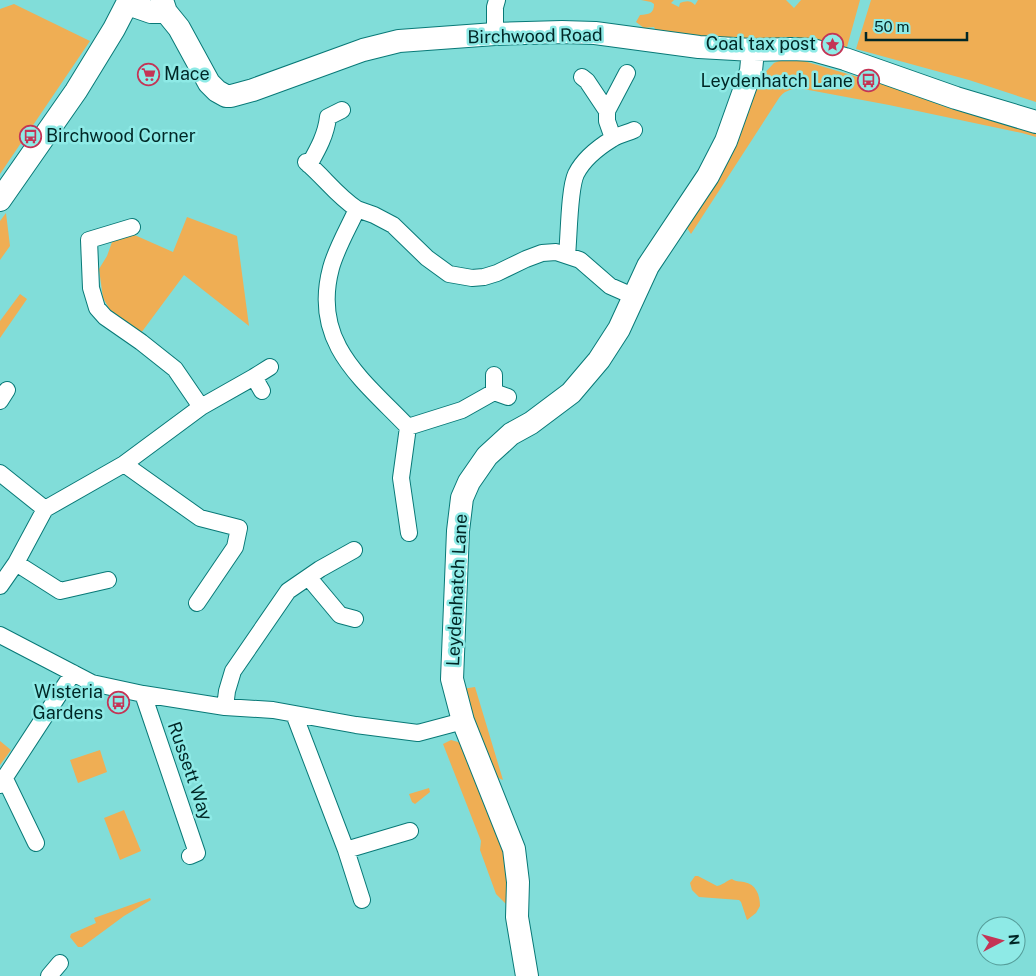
<svg xmlns="http://www.w3.org/2000/svg" width="1036" height="976" font-family="'Public Sans',sans-serif">
	<style>
		.green { fill: #efae54 }
		.lines { fill: none; stroke-linecap: round; stroke-linejoin: round }
		.street-casing { stroke: #087977; stroke-width: 18 }
		.secondary-casing { stroke: #087977; stroke-width: 24 }
		.street { stroke: #fff; stroke-width: 16 }
		.secondary { stroke: #fff; stroke-width: 22 }
		.labels { text-anchor: middle; stroke-width: 5; stroke-linejoin: round; paint-order: stroke }
		.street-label { font-size: 18px; fill: #002726; stroke: #8eeae6 }
		.poi-label { font-size: 18px; fill: #002726; stroke: #8eeae6; text-anchor: end }
	</style>
	<rect width="100%" height="100%" fill="#81ddd9"/>
	<!-- green -->
	<path class="green" d="M641 0H674L671 3 679 7 680 3C686 1 690 0 695 5L698 0H786L794 8 801 0H860L847 47 792 39 751 44 656 31 654 27 644 28 636 22 640 15C649 14 654 14 654 4L651 2Z
		M871 0H1036V102L969 80 856 49Z
		M14 4 90 41 0 174V9Z
		M784 59 804 61 888 86 949 108 1036 130V137L1022 133 889 105 798 88C789 90 784 91 779 98L691 234 687 228 720 176 759 79 774 63Z
		M6 213 10 246 0 260V221Z
		M187 217 237 236 249 326 184 275 141 333 110 310 103 298 99 269 107 256 112 242 130 233 173 252Z
		M20 294 27 299 0 338V321Z
		M475 687 503 780 496 777 462 689Z
		M451 740 458 742 470 752 507 845 515 913 496 894 480 850 481 841 443 744Z
		M0 741 11 750 0 765Z
		M100 750 107 772 78 783 70 760Z
		M429 788 430 792 415 804 412 802 409 794Z
		M124 810 141 851 120 860 104 818Z
		M695 876H698L717 886C723 885 726 881 732 879 736 882 739 881 744 882 756 884 760 895 760 906L756 913 747 920 741 902 739 900 699 897 692 890 690 883Z
		M150 898 151 900 124 916 82 947H78L70 937 71 934 96 923 94 918Z"/>
	<g class="lines">
		<defs>
			<path id="street" d="M495 34V7L497 0
				M582 77 587 81 607 111
				M613 138 607 121V111L627 73
				M306 162C324 177 337 196 357 209
				M309 165C318 149 326 135 328 117L342 110
				M132 227 89 240 91 288 97 308 105 317 141 342 175 369 201 407
				M567 255C569 237 569 189 576 174 583 160 599 147 612 139 618 135 627 133 634 130
				M494 375V392
				M254 377 270 367
				M0 401 7 390
				M408 427 462 410 494 392 508 397
				M124 464 200 518 239 528 235 547 197 603
				M0 473 45 509
				M409 533 401 478 408 427C362 379 311 343 331 268 336 249 349 227 357 209L374 215 393 225 427 258 449 274 472 278 484 277 497 273 526 259 542 253 556 252 580 260 610 286 635 297
				M16 563 60 591 108 580
				M309 578 340 615 355 619
				M0 586 16 563 45 509 124 464 201 407 254 377 262 391
				M0 635 92 683 143 694 225 707 273 710 356 725 418 733 463 721
				M143 694 197 853 190 856
				M225 707 227 691 233 671 288 591 320 569 354 550
				M294 714 346 850 362 900
				M5 779 36 843
				M0 785 73 673
				M346 850 410 831
				M49 976 60 963"/>
			<path id="secondary" d="M162 0 166 12 179 28 209 83 217 91 226 96H231L253 90 363 50 399 41 495 34 562 32 595 33 699 47 753 50 792 49 813 50 845 59 956 98 1036 122
				M128 4 151 12H166
				M0 200 76 91 114 29 129 0
				M527 976 517 917 518 882 514 849 463 721 452 679 458 531 462 498 469 482 487 456 511 434 531 423 571 393 599 360 619 329 648 266 708 176 726 141 751 71 753 50"/>
		</defs>
		<!-- street casing -->
		<use href="#street" class="street-casing"/>
		<!-- secondary casing -->
		<use href="#secondary" class="secondary-casing"/>
		<!-- street -->
		<use href="#street" class="street"/>
		<!-- secondary -->
		<use href="#secondary" class="secondary"/>
	</g>
	<!-- icons -->
	<defs>
		<symbol id="sight-ring" viewBox="-11 -11 22 22"><circle r="9.5" fill="#8eeae6" stroke="#c43455" stroke-width="1.5"/><path d="M0-6L1.8-2.2L6-1.7L2.9 1.2L3.7 5.4L0 3.3L-3.7 5.4L-2.9 1.2L-6-1.7L-1.8-2.2Z" fill="#c43455"/></symbol>
		<symbol id="supermarket-ring" viewBox="-11 -11 22 22"><circle r="9.5" fill="#8eeae6" stroke="#c43455" stroke-width="1.5"/><path d="M-6-5.5h2.5l.6 2H6L4.5 2H-2.5L-4.4-4H-6ZM-1.5 3.2a1.3 1.3 0 1 0 .1 0ZM3 3.2a1.3 1.3 0 1 0 .1 0Z" fill="#c43455"/></symbol>
		<symbol id="bus-ring" viewBox="-11 -11 22 22"><circle r="9.5" fill="#8eeae6" stroke="#c43455" stroke-width="1.5"/><path d="M-5-6H5V4H4V6H2V4H-2V6H-4V4H-5ZM-3.5-4V0h7V-4ZM-3.5 1.2v1.5H-2V1.2ZM2 1.2v1.5H3.5V1.2Z" fill="#c43455"/></symbol>
	</defs>
	<g fill-rule="evenodd">
		<use href="#sight-ring" x="820" y="32" width="25" height="25"/>
		<use href="#supermarket-ring" x="136" y="62" width="25" height="25"/>
		<use href="#bus-ring" x="856" y="68" width="25" height="25"/>
		<use href="#bus-ring" x="18" y="124" width="25" height="25"/>
		<use href="#bus-ring" x="106" y="690" width="25" height="25"/>
	</g>
	<g class="labels">
		<!-- street labels -->
		<g class="street-label">
			<text transform="translate(535 36) rotate(-1)" y="6">Birchwood Road</text>
			<text transform="translate(457 590) rotate(-87)" y="6">Leydenhatch Lane</text>
			<text transform="translate(190 771) rotate(71)" y="6">Russett Way</text>
		</g>
		<!-- poi labels -->
		<g class="poi-label">
			<text x="816" y="50">Coal tax post</text>
			<text x="164" y="80" text-anchor="start">Mace</text>
			<text x="853" y="87">Leydenhatch Lane</text>
			<text x="46" y="142" text-anchor="start">Birchwood Corner</text>
			<text x="103" y="698">Wisteria<tspan x="103" dy="21">Gardens</tspan></text>
		</g>
	</g>
	<!-- north arrow -->
	<g transform="translate(1001 941) rotate(84)"><circle r="24" fill="#8eeae6" stroke="#559c99"/>
	<path d="M0-4L9 19L0 12L-9 19Z" fill="#c43455"/>
	<text y="-8" font-size="14" font-weight="bold" text-anchor="middle" fill="#002726">N</text>
	</g>
	<!-- scale -->
	<path d="M866 32v8h101v-8" fill="none" stroke="#002726" stroke-width="2.5"/>
	<text x="874" y="32" font-size="15" fill="#002726" stroke="#8eeae6" stroke-width="4" paint-order="stroke">50 m</text>
</svg>
